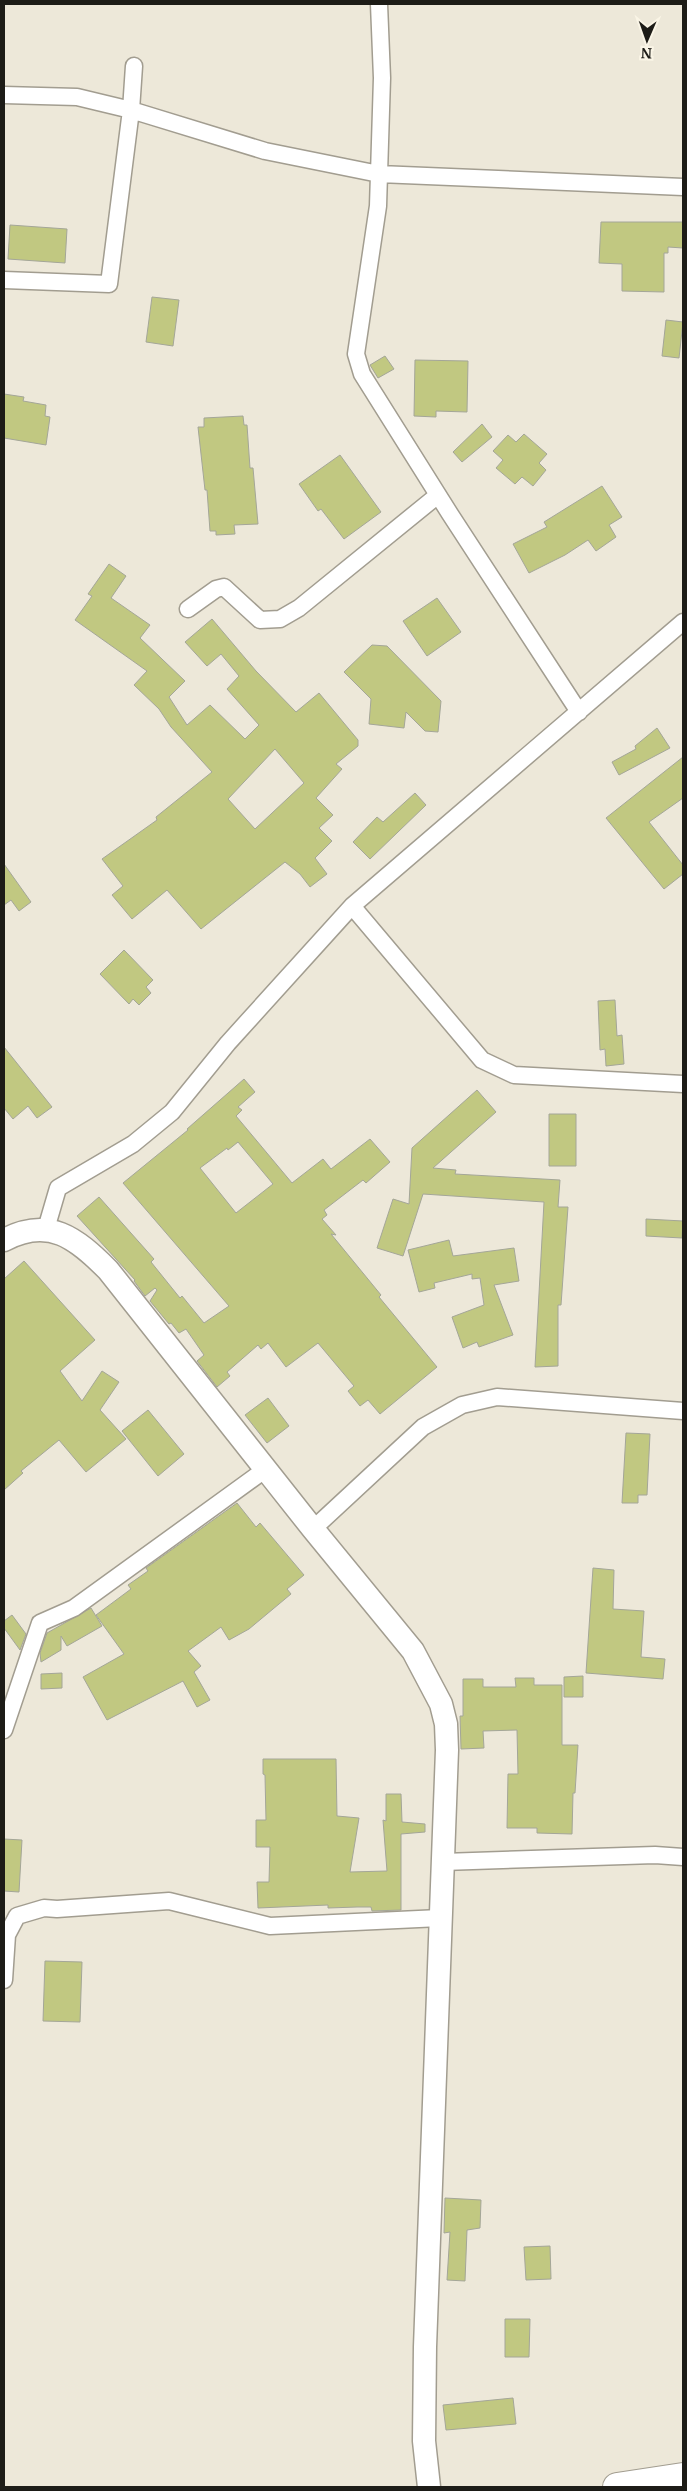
<svg xmlns="http://www.w3.org/2000/svg" width="687" height="2491" font-family="Merriweather,serif">
	<style>
		.building { fill: #c1c881; stroke: #a4a698; fill-rule: evenodd }
		.lines { fill: none; stroke-linecap: round; stroke-linejoin: round }
		.street-casing { stroke: #a29d90; stroke-width: 19 }
		.secondary-casing { stroke: #a29d90; stroke-width: 25 }
		.highway-casing { stroke: #a29d90; stroke-width: 30 }
		.street { stroke: #fff; stroke-width: 16 }
		.secondary { stroke: #fff; stroke-width: 22 }
		.highway { stroke: #fff; stroke-width: 28 }
	</style>
	<rect width="100%" height="100%" fill="#ede8d9"/>
	<!-- building -->
	<path class="building" d="M601 222H683V248L668 247V253H664V292L622 291V264L599 263Z
		M10 225 67 229 65 263 8 259Z
		M152 297 179 300 173 346 146 342Z
		M666 320 683 322 679 358 662 356Z
		M385 356 394 369 378 378 370 365Z
		M415 360 468 361 467 412 436 411V417L414 416Z
		M4 394 24 397 23 401 46 405 45 416 50 417 46 445 4 438Z
		M243 416 244 425H247L250 468H253L258 524 234 525 235 534 216 535V531H210L207 490H205L198 427H204V418Z
		M482 424 492 437 462 462 453 452Z
		M524 434 547 454 539 463 546 470 533 486 522 477 515 484 496 468 503 460 493 451 508 435 516 442Z
		M340 455 381 512 344 539 321 509 318 511 299 484Z
		M602 486 622 517 609 525 616 537 596 551 588 540 565 555 529 573 513 544 547 527 544 522Z
		M109 564 126 576 111 598 150 625 140 638 185 681 169 697 187 725 210 705 245 739 259 725 227 689 239 676 221 654 207 666 185 642 212 619 256 671 296 712 319 693 358 740V746L336 764 342 769 316 798 333 815 319 828 332 841 315 858 327 874 310 887 300 874 285 862 201 929 167 890 132 919 112 895 123 886 102 859 157 820 156 817 212 772 171 727 159 709 134 685 147 671 75 620 92 596 88 594ZM275 749 304 783 255 829 228 799Z
		M437 598 461 632 427 656 403 621Z
		M372 645 387 646 441 701 438 732 425 731 406 712 404 728 369 724 371 699 344 672Z
		M657 728 670 748 619 775 612 762 636 749 635 746Z
		M683 757V798L649 822 683 865V874L664 889 606 818Z
		M415 793 426 805 370 859 353 842 377 817 383 822Z
		M4 864 31 902 19 911 11 900 4 905Z
		M124 950 153 980 146 987 151 993 139 1005 133 999 129 1004 100 974Z
		M615 1000 617 1036 622 1035 624 1064 606 1066 605 1049 600 1050 598 1001Z
		M4 1047 52 1107 37 1118 28 1106 13 1119 4 1108Z
		M244 1079 255 1092 238 1107 242 1110 236 1116 292 1183 323 1159 331 1169 370 1139 390 1162 366 1183 363 1180 324 1210 327 1215 322 1219 336 1235 331 1234 381 1295 379 1297 437 1367 380 1414 368 1400 360 1406 348 1391 354 1386 318 1343 286 1367 268 1343 261 1349 258 1345 227 1372 230 1376 217 1387 197 1361 204 1355 186 1329 179 1333 171 1323 169 1324 150 1301 157 1290 155 1288 145 1296 134 1281 135 1280 77 1216 99 1197 154 1259 151 1262 180 1298 182 1296 204 1323 229 1306 123 1183 188 1130 187 1129ZM238 1142 273 1184 236 1213 200 1168 227 1148 228 1150Z
		M477 1090 496 1112 433 1168 456 1170 455 1174 560 1180 558 1207H568L561 1305H558V1366L535 1367 544 1202 423 1194 403 1256 377 1248 393 1199 409 1204 412 1148Z
		M549 1114H576V1166H549Z
		M646 1219 683 1221 682 1238 646 1236Z
		M449 1240 453 1256 514 1248 519 1281 494 1285 513 1335 479 1347 477 1342 463 1348 452 1317 484 1305 480 1278 472 1279V1274L434 1283 435 1288 419 1292 408 1250Z
		M24 1261 95 1340 60 1371 82 1401 102 1371 119 1382 100 1410 126 1439 86 1472 59 1440 21 1471 23 1473 4 1490V1279Z
		M268 1398 289 1426 267 1443 245 1415Z
		M148 1410 184 1454 158 1476 122 1431Z
		M626 1433 650 1434 647 1495H638V1503H622Z
		M237 1503 256 1527 260 1523 304 1575 287 1589 291 1594 249 1629 229 1640 221 1627 188 1651 201 1666 194 1672 210 1700 197 1707 183 1681 107 1720 83 1677 124 1654 96 1615 131 1589 128 1585 148 1571 146 1568Z
		M593 1568 614 1570 613 1609 644 1611 641 1657 665 1659 663 1679 586 1673Z
		M91 1608 102 1626 67 1646 61 1636V1650L41 1662 40 1653 47 1633Z
		M12 1615 26 1634 20 1650 4 1628V1621Z
		M62 1673V1688L41 1689V1674Z
		M583 1676V1697H564V1677Z
		M515 1678H534V1685H562V1745H578L575 1793H573L572 1834 537 1833V1828H507L508 1774H518L517 1730 483 1731 484 1748 461 1749 460 1716H463V1679H483V1687H516Z
		M263 1759H336L337 1816 359 1818 350 1872 387 1871 383 1820 386 1821V1794H401L402 1822 425 1824V1832L401 1834V1910L372 1911 371 1907H357L328 1908V1905L258 1908 257 1882H269L270 1847H256V1820H266L265 1775 263 1774Z
		M4 1839 22 1840 19 1892 4 1891Z
		M45 1961 82 1962 80 2022 43 2021Z
		M445 2198 481 2200 480 2228 467 2230 465 2281 447 2280 450 2232 444 2233Z
		M550 2246 551 2279 526 2280 524 2247Z
		M505 2319H530L529 2357H505Z
		M513 2398 516 2424 446 2430 443 2405Z"/>
	<g class="lines">
		<defs>
			<path id="street" d="M379 4 382 78 378 206 356 354 362 374 450 514 579 712
				M4 95 77 97 131 110 265 151 379 174 683 187
				M4 280 109 284 131 110 134 66
				M188 609 216 589 224 587 260 620 280 619 299 608 438 495
				M352 906 482 1060 514 1075 683 1084
				M46 1229 58 1188 133 1144 172 1112 228 1043 352 906 683 622
				M313 1529 423 1427 462 1405 497 1397 683 1411
				M4 1730 40 1623 74 1608 266 1469
				M443 1862 655 1855 683 1857
				M4 1980 7 1935 17 1916 44 1908 57 1909 169 1901 270 1926 440 1918"/>
			<path id="secondary" d="M4 1240C49 1216 76 1238 108 1270L313 1529 413 1651 441 1704 446 1724 447 1750 425 2347 424 2441 429 2487"/>
			<path id="highway" d="M617 2487 683 2477"/>
		</defs>
		<!-- street casing -->
		<use href="#street" class="street-casing"/>
		<!-- secondary casing -->
		<use href="#secondary" class="secondary-casing"/>
		<!-- highway casing -->
		<use href="#highway" class="highway-casing"/>
		<!-- street -->
		<use href="#street" class="street"/>
		<!-- secondary -->
		<use href="#secondary" class="secondary"/>
		<!-- highway -->
		<use href="#highway" class="highway"/>
	</g>
	<!-- border -->
	<rect width="687" height="2491" fill="none" stroke="#1d1c17" stroke-width="10"/>
	<!-- north arrow -->
	<g transform="translate(647 40) rotate(182)" stroke="#faf5e6" stroke-width="4" paint-order="stroke">
	<path d="M0-4L9 19L0 12L-9 19Z" fill="#1d1c17"/>
	<text y="-8" font-size="14" font-weight="bold" text-anchor="middle" fill="#1d1c17">N</text>
	</g>
</svg>
